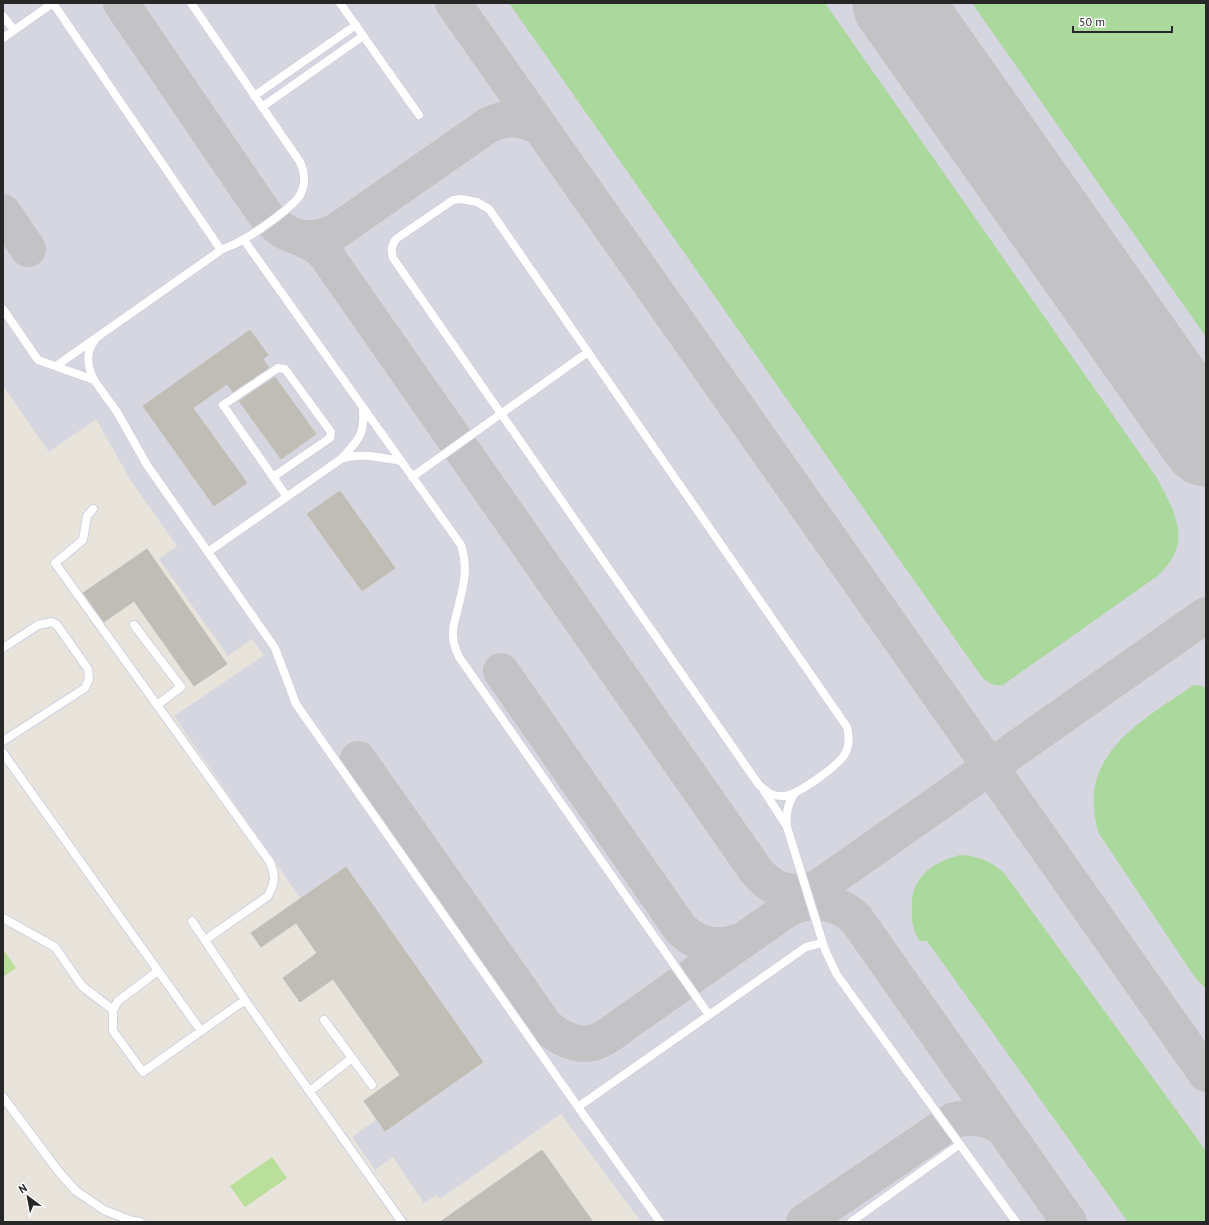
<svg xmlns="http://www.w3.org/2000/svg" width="1209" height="1225" font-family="'PT Sans',sans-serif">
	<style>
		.airport { fill: #d6d6e1 }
		.green { fill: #abd89d }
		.pitch { fill: #badf9a }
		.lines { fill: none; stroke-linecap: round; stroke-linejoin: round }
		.taxiway { stroke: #c3c2c5; stroke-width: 36 }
		.runway { stroke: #c3c2c5; stroke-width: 89 }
		.building { fill: #c0bdb7; stroke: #c3bfb5 }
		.service-casing { stroke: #d0d1df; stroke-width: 10 }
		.service { stroke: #fff; stroke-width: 8 }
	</style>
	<rect width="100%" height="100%" fill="#e8e4db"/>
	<!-- airport -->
	<path class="airport" d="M3 3H1206V1222H641L561 1114 440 1199 437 1195 424 1203 393 1157 375 1170 352 1137 376 1120 364 1101 400 1075 333 979 300 1002 283 978 317 953 296 923 261 947 251 933 300 898 174 716 264 655 252 639 228 656 159 559 177 546 131 481 96 419 49 452 3 386Z"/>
	<!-- green -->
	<path class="green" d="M509 3H825L1157 478C1170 503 1189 533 1171 560 1168 565 1163 570 1159 575L1003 685C986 687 981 675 972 663Z
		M972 3H1206V337Z
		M1194 685 1206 687V989L1194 976 1098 832C1095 820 1093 806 1094 792 1100 741 1155 712 1194 685Z
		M960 855C978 856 992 861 1005 874L1206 1151V1222H1128L927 941H920C913 931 911 921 912 908 912 903 912 898 913 893 919 871 940 860 960 855Z"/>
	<!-- pitch -->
	<path class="pitch" d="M3 949 16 968 3 977Z
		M272 1157 287 1178 245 1207 230 1186Z"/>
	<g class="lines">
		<!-- taxiway -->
		<path class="taxiway" d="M121 3 264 213C284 238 309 246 338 230L487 126C505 116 523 117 541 128
			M453 3 1206 1074
			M3 212 28 249
			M296 236 317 246 326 255 757 872C773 891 794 897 817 888
			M501 671 680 928C698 947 719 949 743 940
			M358 759 545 1025C558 1038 581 1050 600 1040 611 1035 621 1026 631 1019L1206 615
			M788 909C812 897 839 901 857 920L1069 1222
			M804 1222 952 1121C971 1115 986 1117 1003 1128"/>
		<!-- runway -->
		<path class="runway" d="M897 3 1206 442"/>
	</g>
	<!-- building -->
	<path class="building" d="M250 330 268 355 263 359 269 368 233 392 227 384 193 408 247 483 214 506 143 406Z
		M275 377 316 434 281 459 239 401Z
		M340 491 395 568 362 591 307 514Z
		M147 549 227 664 194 686 134 601 104 622 83 593Z
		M346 867 483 1062 385 1131 364 1101 400 1075 333 979 300 1002 283 978 317 953 296 923 261 947 251 933Z
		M542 1150 593 1222H440Z"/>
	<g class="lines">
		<defs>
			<path id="service" d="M53 3 221 250
				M340 3 419 115
				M3 16 14 30
				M3 38 53 3
				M254 96 356 25
				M262 107 363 36
				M461 199 477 202 489 209 847 727C849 736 850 744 846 752 841 764 798 795 784 796 773 797 767 792 759 785L393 258C391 250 391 246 396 239L453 200Z
				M244 240 461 545C469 570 463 587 457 612 455 620 452 628 453 636 453 644 456 650 459 657L709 1015
				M3 309 38 360 94 380 117 412 147 465 275 648 296 704 578 1107 660 1222
				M56 366 221 250C229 246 237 244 244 239 257 232 293 207 300 195 306 184 305 173 300 162L191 3
				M94 380C87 366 85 353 95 340
				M342 458C359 439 365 435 363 408
				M273 477 330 438 331 432 285 369 278 368 223 405 287 497
				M412 477 588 352
				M93 509 87 516 83 540 55 563 270 862C276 877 275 882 268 896L205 940
				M208 552 341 459C360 452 381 458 401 461
				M134 625 181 687 157 705
				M3 648 38 625 52 622 57 625 88 669 89 679 85 688 3 741
				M3 753 201 1031
				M764 791 786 825
				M794 794C787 805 786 814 787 827L825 950 837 975 1016 1222
				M3 918 55 947 82 986 113 1010
				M192 921 245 1000 402 1222
				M158 971 118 1001 113 1010V1031L143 1072 245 1000
				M324 1020 372 1085
				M310 1091 352 1058
				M3 1097 59 1172 76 1191 104 1210 132 1221 140 1222
				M578 1107 806 947 822 943
				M851 1222 960 1144"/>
		</defs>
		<!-- service casing -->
		<use href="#service" class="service-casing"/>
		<!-- service -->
		<use href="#service" class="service"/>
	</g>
	<!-- border -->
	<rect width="1209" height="1225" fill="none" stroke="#272727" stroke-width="8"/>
	<!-- north arrow -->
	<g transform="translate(28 1197) rotate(328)" stroke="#ffffff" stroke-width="3" paint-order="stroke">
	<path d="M0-3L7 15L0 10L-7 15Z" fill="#272727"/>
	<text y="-6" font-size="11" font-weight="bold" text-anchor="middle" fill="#272727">N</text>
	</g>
	<!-- scale -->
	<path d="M1073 26v6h99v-6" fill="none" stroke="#272727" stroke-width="2"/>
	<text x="1079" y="26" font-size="12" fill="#272727" stroke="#ffffff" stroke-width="3" paint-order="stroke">50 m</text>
</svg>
